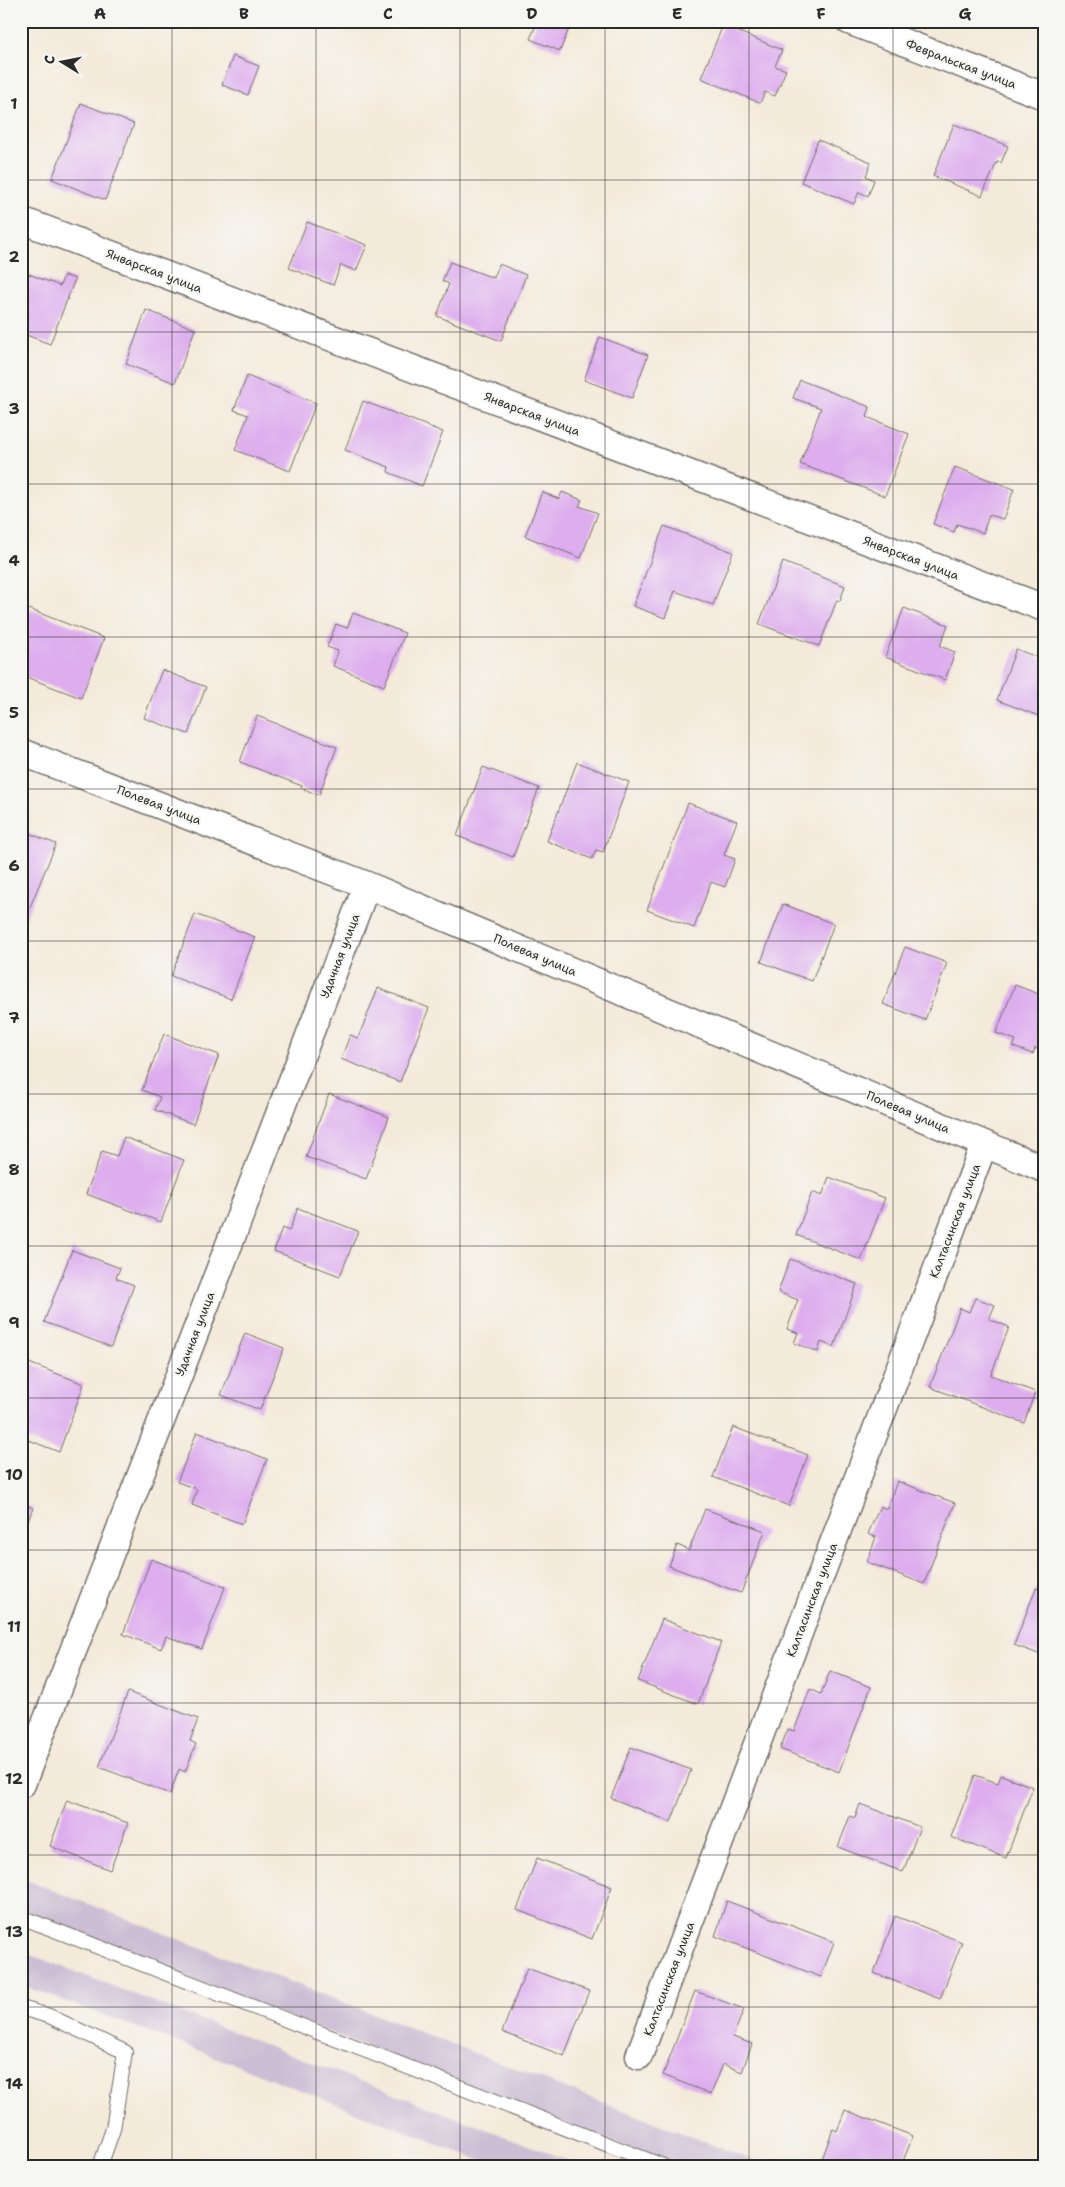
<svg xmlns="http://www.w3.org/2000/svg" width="1065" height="2187" font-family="'Shantell Sans',sans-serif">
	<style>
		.industrial { fill: #ccbed4 }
		.building { fill: #ddadee }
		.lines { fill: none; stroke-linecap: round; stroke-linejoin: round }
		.service-casing { stroke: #716e68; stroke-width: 16 }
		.minor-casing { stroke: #716e68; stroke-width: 29 }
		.service { stroke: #fff; stroke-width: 14 }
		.minor { stroke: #fff; stroke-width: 26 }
		.grid { fill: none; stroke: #2b2b2b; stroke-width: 1; stroke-opacity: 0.55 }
		.labels { text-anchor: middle; stroke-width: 4; stroke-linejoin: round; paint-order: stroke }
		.street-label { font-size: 12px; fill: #2b2b2b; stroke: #f6f6f2 }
		.neatline { fill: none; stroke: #2b2b2b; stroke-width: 2 }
		.grid-label { font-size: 16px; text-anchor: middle; font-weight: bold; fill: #2b2b2b }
	</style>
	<rect width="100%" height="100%" fill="#f6f6f2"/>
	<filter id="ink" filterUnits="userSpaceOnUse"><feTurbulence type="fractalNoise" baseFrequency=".02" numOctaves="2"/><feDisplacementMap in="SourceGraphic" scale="10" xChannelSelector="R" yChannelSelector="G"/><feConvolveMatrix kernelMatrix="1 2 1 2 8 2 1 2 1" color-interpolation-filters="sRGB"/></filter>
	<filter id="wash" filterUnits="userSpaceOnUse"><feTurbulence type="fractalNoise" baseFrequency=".0096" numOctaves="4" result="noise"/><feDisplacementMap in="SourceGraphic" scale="20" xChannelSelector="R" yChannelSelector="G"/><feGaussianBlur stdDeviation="1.12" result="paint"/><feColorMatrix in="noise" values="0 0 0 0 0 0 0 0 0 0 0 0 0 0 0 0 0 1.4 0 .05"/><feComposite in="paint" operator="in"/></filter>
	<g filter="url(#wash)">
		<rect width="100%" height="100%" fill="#f4eada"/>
		<!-- industrial -->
		<path class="industrial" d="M21 1878 767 2166H676L430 2071 21 1914Z
			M21 1951 222 2028 583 2166H495L177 2042 21 1985Z"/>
		<g id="blocks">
			<!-- building -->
			<path class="building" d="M526 21H572L560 51 530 39 536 25Z
				M723 25 782 50 775 66 786 70 775 96 765 92 760 103 701 78Z
				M233 56 259 66 248 95 222 85Z
				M81 103 134 124 105 200 52 179Z
				M954 124 1008 146 1001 163 997 162 982 196 933 176Z
				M818 140 871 162 866 176 874 180 868 196 859 192 854 204 801 182Z
				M307 222 367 245 356 271 341 265 333 285 289 268Z
				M450 262 494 278 499 264 526 275 501 341 437 316 449 284 442 281Z
				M21 271 60 286 64 275 75 279 50 344 21 333Z
				M146 310 195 329 175 383 126 364Z
				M600 337 648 355 632 398 584 380Z
				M247 376 316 403 290 471 235 450 248 415 234 410Z
				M800 380 870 407 867 417 909 434 885 496 800 464 821 408 793 398Z
				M363 401 443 432 422 486 388 472 389 467 345 450Z
				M955 467 1014 489 1003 519 989 515 983 533 957 524 954 532 933 524Z
				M542 492 559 499 562 492 582 500 579 506 598 513 581 558 525 536Z
				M664 526 733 552 713 605 675 591 665 618 633 606Z
				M783 562 845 586 840 601 837 600 819 646 759 624Z
				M21 606 104 638 81 698 21 675Z
				M904 608 948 625 940 646 955 652 945 680 885 657Z
				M353 613 405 633 384 686 333 666 338 651 327 647 336 624 347 628Z
				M1016 649 1044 660V718L997 700Z
				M162 670 206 687 188 734 144 718Z
				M257 716 337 747 319 795 301 788 302 786 240 762Z
				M577 762 629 782 603 852 596 850 592 859 547 841Z
				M483 767 539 788 513 857 457 836Z
				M688 803 737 821 724 855 735 859 725 887 711 882 694 928 647 910Z
				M21 830 56 844 21 929Z
				M783 904 834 924 812 981 761 962Z
				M195 914 255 937 231 999 171 976Z
				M905 947 947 963 925 1020 883 1004Z
				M1015 985 1044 996V1051L1035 1048 1033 1054 1013 1047 1016 1040 996 1033Z
				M378 988 429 1008 400 1082 341 1059 350 1035 358 1038Z
				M164 1034 219 1055 193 1124 155 1110 160 1097 142 1090Z
				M329 1094 389 1117 366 1179 306 1157Z
				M124 1137 184 1160 161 1222 86 1194 102 1151 117 1156Z
				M829 1177 885 1198 861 1260 796 1235 812 1192 822 1196Z
				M298 1208 358 1231 340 1276 274 1251 282 1228 289 1231Z
				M72 1250 120 1268 116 1278 134 1285 111 1347 44 1322Z
				M790 1259 857 1284 834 1347 821 1342 818 1352 794 1343 798 1333 787 1329 798 1300 778 1292Z
				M975 1298 995 1305 989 1319 1009 1327 991 1375 1035 1392 1024 1423 930 1387 960 1308 969 1312Z
				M245 1333 284 1348 260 1410 221 1395Z
				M21 1360 84 1384 59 1452 21 1437Z
				M733 1427 808 1455 789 1506 713 1477Z
				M197 1432 267 1459 242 1524 192 1505 197 1489 177 1482Z
				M897 1481 955 1503 924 1584 867 1562 876 1537 868 1534 880 1506 887 1509Z
				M21 1503 33 1508 21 1539Z
				M705 1509 765 1531 741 1593 669 1566 677 1545 689 1550Z
				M151 1559 225 1587 202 1649 166 1636 161 1649 123 1634Z
				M1036 1588 1044 1591V1656L1014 1645Z
				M662 1619 721 1642 698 1704 638 1681Z
				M830 1671 871 1687 839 1772 780 1749 788 1729 794 1731 810 1689 821 1694Z
				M128 1692 198 1719 190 1741 196 1744 185 1772 179 1769 170 1794 99 1767Z
				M631 1747 691 1770 671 1822 611 1798Z
				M975 1775 998 1783 1001 1775 1033 1787 1006 1858 951 1837Z
				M67 1800 128 1823 110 1870 50 1846Z
				M860 1804 920 1827 903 1872 838 1847 850 1816 855 1818Z
				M537 1858 612 1887 592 1939 517 1910Z
				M727 1901 834 1942 821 1977 715 1936Z
				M895 1916 962 1942 940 1999 874 1973Z
				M527 1968 589 1991 564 2056 502 2032Z
				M695 1991 744 2009 733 2037 752 2044 742 2072 723 2064 711 2094 663 2075Z
				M845 2110 913 2136 901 2166H841L822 2159 833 2129 837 2131Z"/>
		</g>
	</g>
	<g filter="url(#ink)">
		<use href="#blocks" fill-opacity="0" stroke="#716e68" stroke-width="1"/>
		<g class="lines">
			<defs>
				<path id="service" d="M21 1917 663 2166
					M21 2008 49 2016 125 2052 113 2129 100 2166"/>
				<path id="minor" d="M849 21 1044 96
					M21 220 1044 608
					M21 752 367 885 1044 1169
					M22 1784 367 885
					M639 2056 984 1144"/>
			</defs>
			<!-- service casing -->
			<use href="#service" class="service-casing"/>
			<!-- minor casing -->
			<use href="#minor" class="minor-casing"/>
			<!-- service -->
			<use href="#service" class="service"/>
			<!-- minor -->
			<use href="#minor" class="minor"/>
		</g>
	</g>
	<!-- grid -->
	<path class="grid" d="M172 21V2166M316 21V2166M460 21V2166M605 21V2166M749 21V2166M893 21V2166M21 180H1044M21 332H1044M21 484H1044M21 637H1044M21 789H1044M21 941H1044M21 1094H1044M21 1246H1044M21 1398H1044M21 1550H1044M21 1703H1044M21 1855H1044M21 2007H1044"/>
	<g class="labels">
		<!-- street labels -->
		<g class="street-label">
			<text transform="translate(961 64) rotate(21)" y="4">Февральская улица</text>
			<text transform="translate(154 271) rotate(21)" y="4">Январская улица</text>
			<text transform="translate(532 414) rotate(21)" y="4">Январская улица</text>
			<text transform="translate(911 558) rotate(21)" y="4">Январская улица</text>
			<text transform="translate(159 805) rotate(21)" y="4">Полевая улица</text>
			<text transform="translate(535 955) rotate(23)" y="4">Полевая улица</text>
			<text transform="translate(340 956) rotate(-69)" y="4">Удачная улица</text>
			<text transform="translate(908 1112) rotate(23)" y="4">Полевая улица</text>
			<text transform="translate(955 1221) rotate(-69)" y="4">Калтасинская улица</text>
			<text transform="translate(195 1334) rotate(-69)" y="4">Удачная улица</text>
			<text transform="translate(812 1600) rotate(-69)" y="4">Калтасинская улица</text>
			<text transform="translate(669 1979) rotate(-69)" y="4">Калтасинская улица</text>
		</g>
	</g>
	<!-- margin -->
	<rect width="1065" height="2187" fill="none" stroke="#f6f6f2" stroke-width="55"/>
	<!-- north arrow -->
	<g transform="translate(62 62) rotate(280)" stroke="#f6f6f2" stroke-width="4" paint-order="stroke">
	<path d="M0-4L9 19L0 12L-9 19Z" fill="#2b2b2b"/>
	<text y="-8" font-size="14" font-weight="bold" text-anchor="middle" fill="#2b2b2b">С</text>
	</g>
	<rect x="28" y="28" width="1010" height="2132" class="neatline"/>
	<g class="grid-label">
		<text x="100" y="19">A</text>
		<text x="244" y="19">B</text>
		<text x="388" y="19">C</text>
		<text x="532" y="19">D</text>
		<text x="677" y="19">E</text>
		<text x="821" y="19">F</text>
		<text x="965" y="19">G</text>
		<text x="14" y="109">1</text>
		<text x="14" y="262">2</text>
		<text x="14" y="414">3</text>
		<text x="14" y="566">4</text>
		<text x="14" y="718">5</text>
		<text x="14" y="871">6</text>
		<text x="14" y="1023">7</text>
		<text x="14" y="1175">8</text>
		<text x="14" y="1328">9</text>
		<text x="14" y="1480">10</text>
		<text x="14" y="1632">11</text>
		<text x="14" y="1784">12</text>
		<text x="14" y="1937">13</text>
		<text x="14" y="2089">14</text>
	</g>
</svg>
